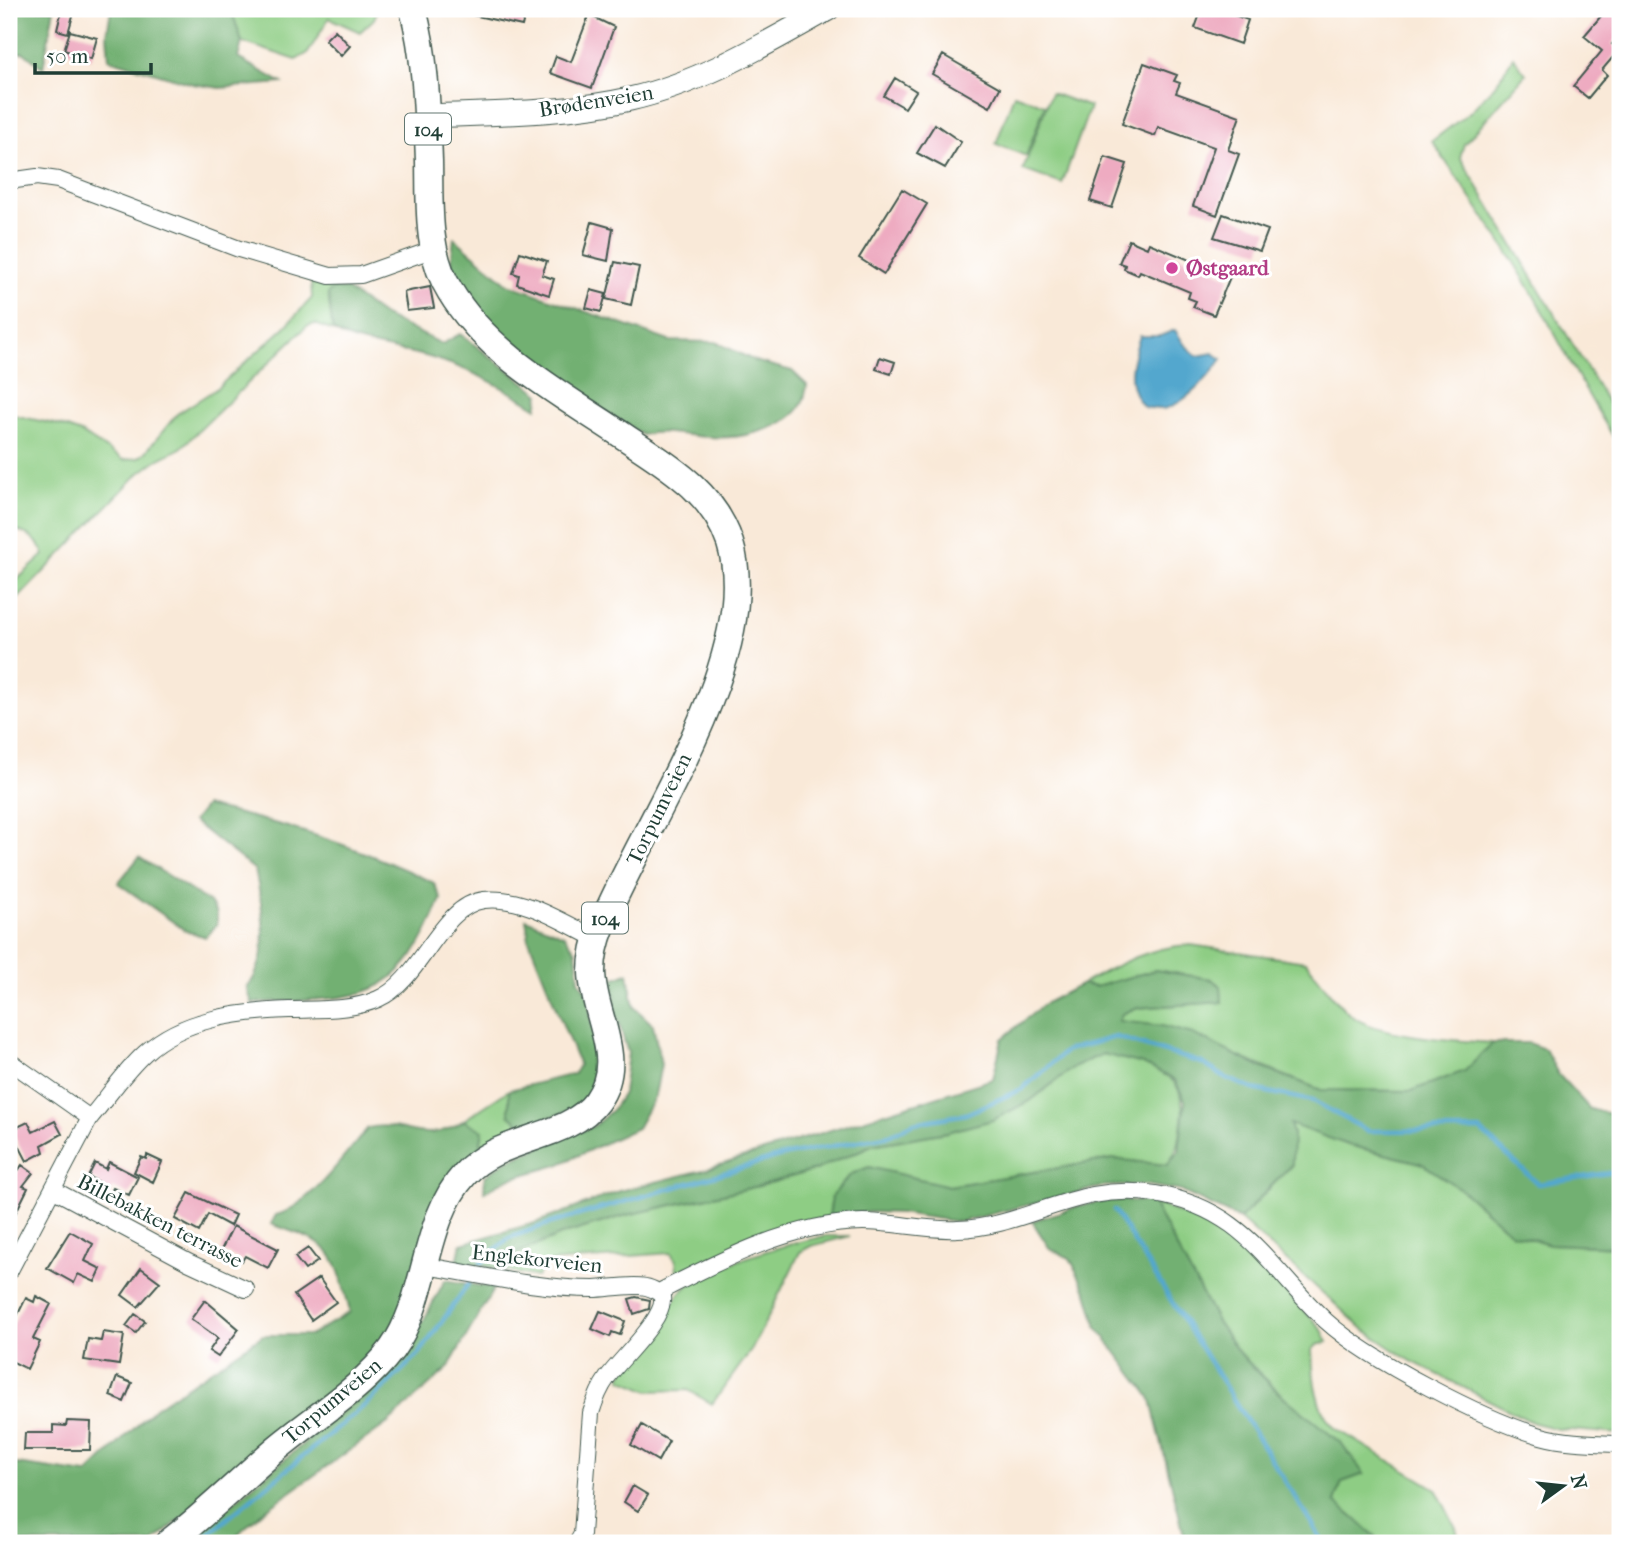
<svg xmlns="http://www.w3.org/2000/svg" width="1629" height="1552" font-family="'IM FELL French Canon',serif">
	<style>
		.green { fill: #8ecd84; stroke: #56855c; stroke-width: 2 }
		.forest { fill: #72b072; stroke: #487653; stroke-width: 2 }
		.water { fill: #52a7ce; stroke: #387281; stroke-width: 2 }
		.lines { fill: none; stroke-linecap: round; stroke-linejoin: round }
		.stream { stroke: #52a7ce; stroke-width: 4.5 }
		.building { fill: #eeabc1 }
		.street-casing { stroke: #40574d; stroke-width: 18 }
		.secondary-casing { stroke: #40574d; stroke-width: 25 }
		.primary-casing { stroke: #40574d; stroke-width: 29 }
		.street { stroke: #fff; stroke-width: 16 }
		.secondary { stroke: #fff; stroke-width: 23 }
		.primary { stroke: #fff; stroke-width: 26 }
		.hotel-dot { fill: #d1479c; stroke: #fff; stroke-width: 2.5 }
		.labels { text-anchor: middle; stroke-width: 6; stroke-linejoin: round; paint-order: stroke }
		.shield { fill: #fff; stroke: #627771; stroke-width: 2 }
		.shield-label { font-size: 19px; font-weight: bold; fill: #1f3d34 }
		.street-label { font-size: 21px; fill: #1f3d34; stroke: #fff }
		.hotel-label { font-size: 21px; font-weight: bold; fill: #b23c85; stroke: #fff; text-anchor: start }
	</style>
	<rect width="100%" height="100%" fill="#fff"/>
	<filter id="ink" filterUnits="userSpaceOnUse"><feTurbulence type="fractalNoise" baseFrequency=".0143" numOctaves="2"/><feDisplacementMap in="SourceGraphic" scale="14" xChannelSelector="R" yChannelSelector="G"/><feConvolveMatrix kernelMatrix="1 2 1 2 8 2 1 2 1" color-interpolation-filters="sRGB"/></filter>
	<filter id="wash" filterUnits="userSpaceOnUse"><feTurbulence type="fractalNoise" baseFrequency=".00686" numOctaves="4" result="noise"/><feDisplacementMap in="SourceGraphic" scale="28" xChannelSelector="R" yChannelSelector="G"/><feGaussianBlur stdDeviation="1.57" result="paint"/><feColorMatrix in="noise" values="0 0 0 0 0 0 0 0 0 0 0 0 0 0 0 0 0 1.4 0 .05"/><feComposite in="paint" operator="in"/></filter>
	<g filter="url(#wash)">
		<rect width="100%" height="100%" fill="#f9e9d8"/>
		<!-- green -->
		<path class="green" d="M231 9H378L374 19 360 32 329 18 308 53 296 60 242 42Z
			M1513 57 1526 74 1464 144 1460 157 1620 423V447C1584 393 1557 334 1524 279 1496 231 1462 187 1432 141L1471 111 1496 84Z
			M1051 93 1090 107 1062 184 1023 170Z
			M1014 94 1045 105 1026 156 996 144Z
			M320 278 332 283 335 288 328 293 333 331 315 324 307 326 181 448 157 460 137 475 9 608V587L44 555C37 537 27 533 9 528V414L59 425 81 433 124 460 138 458 145 453 177 414 216 389 284 328 312 298 311 282Z
			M1191 945 1306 962C1320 979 1334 1002 1352 1016 1377 1036 1459 1041 1493 1043L1465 1071 1411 1091 1321 1090 1162 1026 1118 1021 1122 1014 1135 1008 1222 1002 1211 979 1155 970 1095 987 1082 984C1116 965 1151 946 1191 945Z
			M1103 1054C1144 1064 1189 1067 1182 1121 1180 1139 1179 1150 1167 1165L1113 1159 949 1186 869 1167 851 1174 832 1196 829 1217 773 1232 677 1272 676 1261 671 1253 550 1262 544 1266 537 1277 502 1270 513 1255 561 1235 627 1215 759 1186 815 1170 872 1145 947 1132 1030 1101 1075 1066Z
			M509 1090V1114L523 1126 480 1146 464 1120Z
			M1289 1123 1348 1145 1421 1163 1462 1190 1511 1233 1550 1244 1620 1247V1434L1558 1429 1534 1423 1411 1361 1363 1329 1240 1219 1292 1165Z
			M1152 1202 1218 1229 1244 1248 1321 1328 1328 1342 1317 1345 1312 1350C1313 1377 1315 1409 1335 1428L1436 1489 1456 1528 1460 1543H1377L1376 1537 1335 1502 1342 1482 1364 1474 1239 1353 1216 1320Z
			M827 1236H850L811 1246 800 1252 752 1349 712 1404 688 1390 649 1391 621 1379C628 1357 644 1344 659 1328 668 1318 670 1305 678 1295 702 1266 790 1243 827 1236Z"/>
		<!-- forest -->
		<path class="forest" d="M9 9H54L43 68 23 52 15 54 9 60Z
			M111 9H231L242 42 238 58 282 83 220 88 193 84 109 59 107 34Z
			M454 238 508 284 669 341 716 342 755 361 792 371 807 385C804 405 799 413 781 423 757 435 734 439 707 437 684 436 665 429 642 435 586 398 468 334 452 265 451 257 453 247 454 238Z
			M335 288 346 289 384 316 442 344 460 334 540 394 537 408C501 386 467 367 425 356 393 348 362 347 333 331L328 293Z
			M205 806C284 823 360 847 434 883L441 899C398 1010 356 996 252 1003L247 988C272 957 263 907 255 870L193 821Z
			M139 857 210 903 217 913V925L206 937 186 931 118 883Z
			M526 919 564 935 576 951 579 980 588 995 599 1079 578 1108 523 1126 509 1114V1090L574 1074 579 1065 529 940Z
			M1155 970 1211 979 1221 986 1222 1002 1135 1008 1122 1014 1119 1021 1162 1026 1193 1034 1258 1066 1321 1090 1411 1091 1465 1071 1493 1043H1528L1545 1049 1558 1074 1590 1109 1620 1116V1247L1550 1244 1511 1233 1462 1190 1421 1163 1348 1145 1290 1124 1293 1134 1292 1164 1240 1219 1181 1191 1147 1185 1104 1186 959 1222 900 1213 869 1212 829 1217 832 1196 851 1174 869 1167 949 1186 1113 1159 1167 1165 1179 1151 1185 1101 1175 1080 1143 1064 1103 1054 1075 1066 1030 1101 993 1120 947 1132 872 1145 815 1170 759 1186 627 1215 561 1235 513 1255 502 1270 457 1262 461 1244 538 1222 620 1191 707 1169 993 1079 1002 1039 1044 1004 1082 984 1095 987Z
			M628 973 634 1007 653 1025 661 1064 655 1096 637 1128 558 1165 505 1180 484 1192 485 1176 508 1160 594 1126 613 1109 623 1093 628 1053 616 1013 613 979Z
			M464 1120 483 1131 480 1146 385 1340 369 1360 152 1543H9V1463L87 1474 155 1408 263 1335H311L350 1312C334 1248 335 1246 271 1224L276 1215C308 1208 347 1152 368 1128 405 1119 423 1149 464 1120Z
			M1112 1200 1152 1202 1216 1320 1239 1353 1278 1392 1342 1444 1364 1474 1342 1482 1335 1502 1376 1537 1377 1543H1186L1150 1397 1097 1327 1087 1293 1070 1258 1050 1249 1032 1221 1079 1206Z
			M445 1280 494 1288 448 1368 388 1423 261 1513 228 1543H185L384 1376 405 1355Z"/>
		<!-- water -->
		<path class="water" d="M1175 330 1184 344 1197 356 1213 353 1222 359C1211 375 1183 407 1161 409 1156 409 1150 408 1144 407 1124 385 1131 362 1140 336H1160Z"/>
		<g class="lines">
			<!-- stream -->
			<path class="stream" d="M1114 1210 1324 1543
				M481 1263 509 1238 548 1224 782 1156 890 1135 914 1123 966 1114 1022 1089 1067 1050 1116 1037 1202 1063 1224 1077 1253 1089 1313 1101 1368 1131 1480 1130 1538 1184 1620 1171
				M198 1543 370 1401 420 1353 469 1283"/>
		</g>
		<g id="blocks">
			<!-- building -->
			<path class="building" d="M62 9 74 12 68 33 57 30Z
				M469 9H526L522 26 468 14Z
				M1202 9H1217L1248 20 1240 44 1195 28Z
				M1607 9 1620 20V34L1612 44 1619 50 1602 70 1607 75 1588 98 1573 86 1602 51 1584 36Z
				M589 15 614 27 592 88 550 73 556 56 571 62Z
				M335 30 350 46 341 56 325 40Z
				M70 31 97 38 91 59 64 50Z
				M943 55 1000 88 990 107 932 74Z
				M1144 63 1177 75 1174 81 1180 83 1176 93 1240 116 1228 150 1239 154 1217 215 1193 206 1214 147 1158 127 1155 136 1122 124Z
				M895 78 916 91 905 108 884 96Z
				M935 124 961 142 945 168 917 153Z
				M1105 157 1127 164 1112 208 1090 201Z
				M902 189 927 204 884 274 859 258Z
				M1223 214 1268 230 1260 251 1214 237Z
				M592 222 613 228 608 261 583 255Z
				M1129 240 1147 248 1149 243 1230 277 1214 315 1193 307 1196 301 1188 298 1190 292 1140 271 1138 275 1124 269 1125 265 1119 263Z
				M520 252 547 261 542 275 554 279 549 295 517 284 519 275 513 273Z
				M615 262 639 267 631 305 606 299Z
				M430 287 434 308 407 311 404 292Z
				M591 290 606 294 601 312 586 308Z
				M880 357 895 362 891 374 876 369Z
				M55 1121 62 1134 42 1145 44 1152 27 1161 11 1130 28 1122 33 1132Z
				M147 1155 162 1162 153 1182 134 1172 141 1157 146 1159Z
				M109 1162 138 1177 129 1195 113 1188 108 1198 94 1192 99 1182 88 1177 95 1163 106 1169Z
				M22 1165 33 1173 23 1186 28 1188 9 1226V1184Z
				M189 1193 235 1215 230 1226 208 1214 199 1232 175 1219Z
				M233 1226 278 1249 268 1268 245 1256 242 1261 221 1250Z
				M70 1231 93 1244 85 1261 101 1269 95 1282 78 1274 74 1283 47 1268Z
				M308 1248 318 1261 305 1270 295 1257Z
				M141 1268 160 1282 138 1307 122 1295Z
				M319 1278 336 1302 311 1320 294 1295Z
				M36 1296 51 1304 33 1339 40 1342 27 1369 9 1360V1332L26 1298 34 1302Z
				M636 1297 650 1300 649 1309 634 1314 629 1299Z
				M205 1300 239 1329 218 1357 209 1351 218 1338 191 1319Z
				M600 1311 625 1321 620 1335 612 1332 610 1337 592 1329Z
				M135 1314 145 1321 136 1333 126 1326Z
				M103 1332 124 1335 119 1365 84 1360 88 1339 101 1341Z
				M117 1377 132 1383 124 1402 110 1396Z
				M67 1421 91 1422 90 1450H24L25 1433H53V1425L66 1426Z
				M642 1425 669 1441 658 1461 631 1445Z
				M633 1486 648 1495 638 1511 624 1502Z"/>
		</g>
	</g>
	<g filter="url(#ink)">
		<use href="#blocks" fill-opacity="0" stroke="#40574d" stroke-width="2"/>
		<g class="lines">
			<defs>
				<path id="street" d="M9 181 37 177 58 180 239 249 330 276 361 275 434 249
					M9 1061 90 1118 9 1272
					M90 1118C108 1097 124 1072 145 1053 183 1018 240 1012 289 1010 318 1009 351 1011 378 999 421 981 440 905 484 900 524 896 562 922 597 939
					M54 1190 188 1262 246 1289
					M426 1266C482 1275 538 1289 594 1289 614 1289 649 1278 662 1297 666 1318 620 1359 607 1378 599 1389 595 1400 591 1413L582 1534 577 1543
					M659 1292C721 1260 791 1223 863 1222 895 1222 927 1231 958 1229 1028 1227 1077 1181 1155 1194 1245 1209 1267 1266 1326 1321 1369 1360 1485 1420 1541 1436 1566 1443 1594 1443 1620 1444"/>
				<path id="secondary" d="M428 116C494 113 564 114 630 99 701 83 765 44 828 9"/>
				<path id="primary" d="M168 1543C206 1514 240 1480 276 1449 314 1417 362 1389 392 1349 429 1297 422 1221 465 1174 498 1136 569 1140 597 1101 627 1059 593 1016 592 972 592 956 596 940 602 925 643 825 764 652 730 543 713 491 667 465 625 437 563 395 489 356 450 291 426 253 430 204 429 161 427 110 426 58 413 9"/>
			</defs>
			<!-- street casing -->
			<use href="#street" class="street-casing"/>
			<!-- secondary casing -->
			<use href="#secondary" class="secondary-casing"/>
			<!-- primary casing -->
			<use href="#primary" class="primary-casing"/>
			<!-- street -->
			<use href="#street" class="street"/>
			<!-- secondary -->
			<use href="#secondary" class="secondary"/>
			<!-- primary -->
			<use href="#primary" class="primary"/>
		</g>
	</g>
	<!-- markers -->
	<circle class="hotel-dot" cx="1172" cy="268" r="7"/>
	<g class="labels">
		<!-- shield labels -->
		<g class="shield">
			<rect x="405" y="113.5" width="46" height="31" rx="5"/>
			<rect x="582" y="902.5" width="46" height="31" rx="5"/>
		</g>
		<g class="shield-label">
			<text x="428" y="136">104</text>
			<text x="605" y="925">104</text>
		</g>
		<!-- street labels -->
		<g class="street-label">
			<text transform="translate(596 101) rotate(-9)" y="7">Brødenveien</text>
			<text transform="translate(659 809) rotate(-64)" y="7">Torpumveien</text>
			<text transform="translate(160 1221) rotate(27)" y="7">Billebakken terrasse</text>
			<text transform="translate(537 1259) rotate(6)" y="7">Englekorveien</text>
			<text transform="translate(332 1401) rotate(-40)" y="7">Torpumveien</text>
		</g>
		<!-- hotel labels -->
		<g class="hotel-label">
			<text x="1186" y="275">Østgaard</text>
		</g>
	</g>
	<!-- margin -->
	<rect width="1629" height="1552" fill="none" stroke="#fff" stroke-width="35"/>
	<!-- north arrow -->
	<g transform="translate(1563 1486) rotate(75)" stroke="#ffffff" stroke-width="5" paint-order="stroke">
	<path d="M0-5L12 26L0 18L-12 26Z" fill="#1f3d34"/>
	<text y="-10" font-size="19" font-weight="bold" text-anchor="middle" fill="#1f3d34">N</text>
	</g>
	<!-- scale -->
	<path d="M35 63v10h116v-10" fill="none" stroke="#1f3d34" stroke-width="3.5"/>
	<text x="46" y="63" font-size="21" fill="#1f3d34" stroke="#ffffff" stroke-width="5" paint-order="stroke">50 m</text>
</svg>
